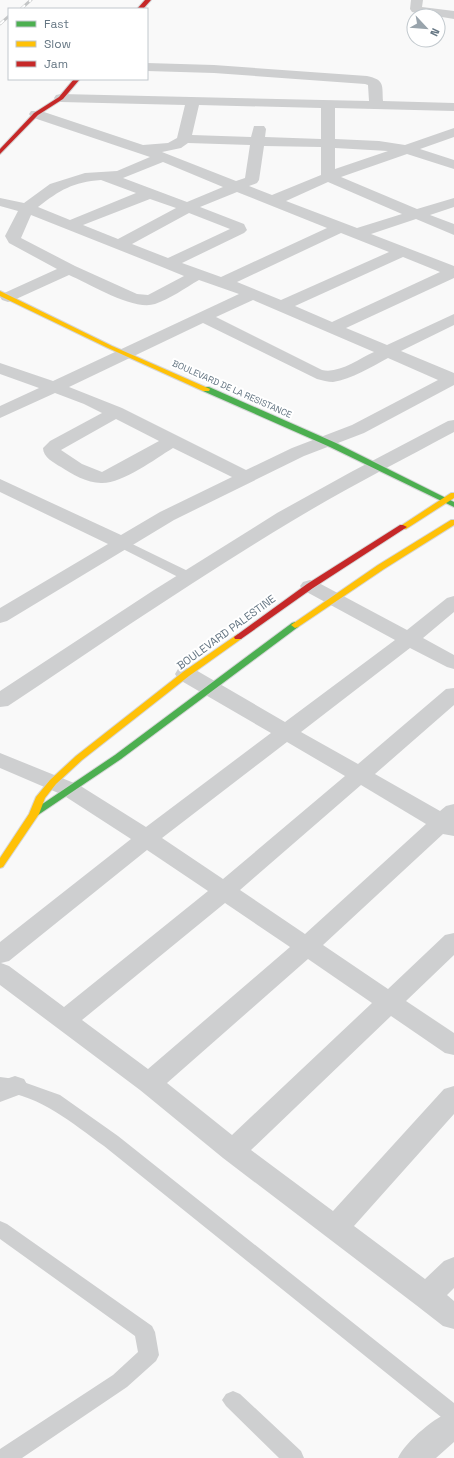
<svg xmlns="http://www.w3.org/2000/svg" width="454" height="1458" font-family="'Space Grotesk',sans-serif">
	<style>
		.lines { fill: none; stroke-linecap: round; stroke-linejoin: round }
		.fast-casing { stroke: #d5d6d7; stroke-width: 2 }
		.slow-casing { stroke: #d5d6d7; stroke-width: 2 }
		.jam-casing { stroke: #d5d6d7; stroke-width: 2 }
		.lane { fill: #cecfd0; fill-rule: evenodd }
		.street { fill: #cecfd0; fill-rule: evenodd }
		.fast { fill: #4caf50; fill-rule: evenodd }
		.slow { fill: #ffc107; fill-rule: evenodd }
		.jam { fill: #c62828; fill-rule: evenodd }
		.rail-casing { stroke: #c3c5c6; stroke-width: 3 }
		.rail { stroke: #fff; stroke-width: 2; stroke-dasharray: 5.5; stroke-linecap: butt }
		.labels { text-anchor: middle; stroke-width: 4; stroke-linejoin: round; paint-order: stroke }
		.far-street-label { font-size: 9px; fill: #657683; stroke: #fff }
		.street-label { font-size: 11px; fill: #657683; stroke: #fff }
	</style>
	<rect width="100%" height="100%" fill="#f9f9f9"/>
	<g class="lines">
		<defs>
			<path id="fast" d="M203 387H209L336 443 454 502V507L330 447 203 391Z
				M295 622 299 625 298 627 121 759 38 815H32L30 813 32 811 115 755 292 623Z"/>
			<path id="slow" d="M0 291 112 346 210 389 209 391H203L108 348 0 296Z
				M451 493H454V498L406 529H403L399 527Z
				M451 520H454V525L384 569 298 627 295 628 291 625 378 565Z
				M238 634 241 635 242 637 241 639 189 676 82 760 56 784 45 798 39 814 3 867 0 868V858L29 814 36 797 50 780 76 756 183 672Z"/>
			<path id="jam" d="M145 0H151L143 9H137Z
				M74 79H80L63 99 38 115 0 154V149L34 113 59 97Z
				M400 525H403L407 527 313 588 241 639H235L234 637 307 584Z"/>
		</defs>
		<!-- fast casing -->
		<use href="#fast" class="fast-casing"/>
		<!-- slow casing -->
		<use href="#slow" class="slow-casing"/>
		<!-- jam casing -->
		<use href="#jam" class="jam-casing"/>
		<!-- lane -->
		<path class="lane" d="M122 539 194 574 196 577 194 580H184L117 546 115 543 117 540Z
			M0 1077 15 1079 60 1095 118 1136 454 1403V1424L446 1421 104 1146C72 1123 41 1096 0 1091Z
			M0 1221 7 1224 152 1326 155 1332 159 1355 156 1361 127 1387 22 1458H0V1449L113 1375 138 1352 135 1336 0 1239Z
			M233 1391 240 1394 301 1451 304 1458H279L226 1406 222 1400 226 1394Z"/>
		<!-- street -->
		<path class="street" d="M411 0H423L422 7 454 11V19L412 12 410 9Z
			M147 63 214 65 367 76C385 80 382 85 383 101L454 103V111L335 108V139L379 141 405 145 454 128V137L420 149 454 160V169L407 154 341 177 417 209 454 198V207L430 215 454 224V235L416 219 371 234 454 266V278L346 328 387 345 454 314V325L401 351 454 373V385L364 433 304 456 174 520 7 621 0 623V608L108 544 0 492V479L121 535 160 512 232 477 173 448C155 459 122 484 101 483 87 483 72 474 61 467 54 463 43 457 43 448L50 441 102 413 84 404 55 393 0 418V406L39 388 0 374V363L53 381 239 294 199 280C185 288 170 299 155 304 133 311 90 284 69 275L14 300 8 302 2 300 0 297 2 294 57 269 9 243 5 236 18 211 0 206V198L24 203 50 184 85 173 117 171 150 157 31 117 29 114 31 111H41L143 145 168 143 177 138 185 105 61 102 56 101 54 98 56 95 61 94 369 101 368 85 365 84 214 73 147 71ZM199 105 321 108V139L265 137 266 129 264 126H254L251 137 192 135ZM188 143 250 145 245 178 236 181 162 152 181 148ZM264 146 321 147V175L272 195 249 186 257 183 259 180ZM335 148 388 151 335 169ZM163 162 223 187 187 202 123 178ZM101 180 136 193 70 220 38 207C60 190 73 182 101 180ZM328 182 402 214 357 228 286 201ZM237 192 327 228 221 277 182 263 244 233 247 230 244 224 200 207ZM150 199 176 208 118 239 83 225ZM189 213 230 229 168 258 132 244ZM31 215 162 267 184 276 148 295 137 294 75 266 21 238ZM341 233 389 252 281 300 237 282ZM403 257 440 272 332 322 295 306ZM253 300 374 352C358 359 339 374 322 370L216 317ZM203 323 317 379C322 380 328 382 333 382 352 379 371 367 388 358L438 380 352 425 292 448 246 470 122 408 69 387ZM116 419 159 441 102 472 82 464 61 450Z
			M454 420V432C400 461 345 489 292 521 195 579 102 643 8 706L0 707V691L154 590 277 513 351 472 448 421Z
			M310 580 317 582 407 630 447 598 454 596V612L423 638 454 655V669L447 667 410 648 301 732 358 764 446 689 454 688V705L375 774 440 811 446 806 454 804V836L443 834 323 945 388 989 445 935 454 933V955L406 1001 454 1033V1055L445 1053 391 1016 251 1150 333 1211 444 1089 454 1086V1114L354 1226 425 1279 444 1261 454 1257V1288L447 1295 454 1301V1329L443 1326 416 1305 223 1158 140 1090 0 985V942L131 839 63 795 0 768V753L79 785 146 827 271 733 178 679 175 674 178 669 186 668 194 669 285 722 395 640 303 590 300 586 303 582ZM287 742 345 776 223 879 162 838ZM361 785 426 824 305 934 240 890ZM147 850 208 891 64 1007 9 966 1 963 9 961ZM225 903 290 947 148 1069 82 1020ZM308 959 372 1003 232 1135 167 1083Z
			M15 1076 24 1079 28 1086 24 1093 0 1102V1081Z
			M454 1410V1442L436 1458H398C406 1441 436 1416 454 1410Z"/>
		<!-- fast -->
		<use href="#fast" class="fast"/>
		<!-- slow -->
		<use href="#slow" class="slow"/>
		<!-- jam -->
		<use href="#jam" class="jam"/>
		<defs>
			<path id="rail" d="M21 9 31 0
				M0 24 9 16"/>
		</defs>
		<!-- rail casing -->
		<use href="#rail" class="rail-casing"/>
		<!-- rail -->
		<use href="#rail" class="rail"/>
	</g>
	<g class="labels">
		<!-- far-street labels -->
		<g class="far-street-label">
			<text transform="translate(232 389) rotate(24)" y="3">BOULEVARD DE LA RESISTANCE</text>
		</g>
		<!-- street labels -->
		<g class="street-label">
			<text transform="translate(226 632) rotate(-36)" y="4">BOULEVARD PALESTINE</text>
		</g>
	</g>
	<!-- legend -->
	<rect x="8" y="8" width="140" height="72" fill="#ffffff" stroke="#c1c8cd"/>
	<rect x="16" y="21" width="20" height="6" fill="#4caf50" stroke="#c1c8cd"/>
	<text x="44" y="28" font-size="12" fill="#657683">Fast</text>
	<rect x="16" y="41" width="20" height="6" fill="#ffc107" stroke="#c1c8cd"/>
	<text x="44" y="48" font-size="12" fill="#657683">Slow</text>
	<rect x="16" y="61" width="20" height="6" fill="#c62828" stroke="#c1c8cd"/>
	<text x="44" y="68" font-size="12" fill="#657683">Jam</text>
	<!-- north arrow -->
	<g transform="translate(426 28) rotate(116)"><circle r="19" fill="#ffffff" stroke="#c1c8cd"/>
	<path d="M0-3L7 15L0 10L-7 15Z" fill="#99a4ac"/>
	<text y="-6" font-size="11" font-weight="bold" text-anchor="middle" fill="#657683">N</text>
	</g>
</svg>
